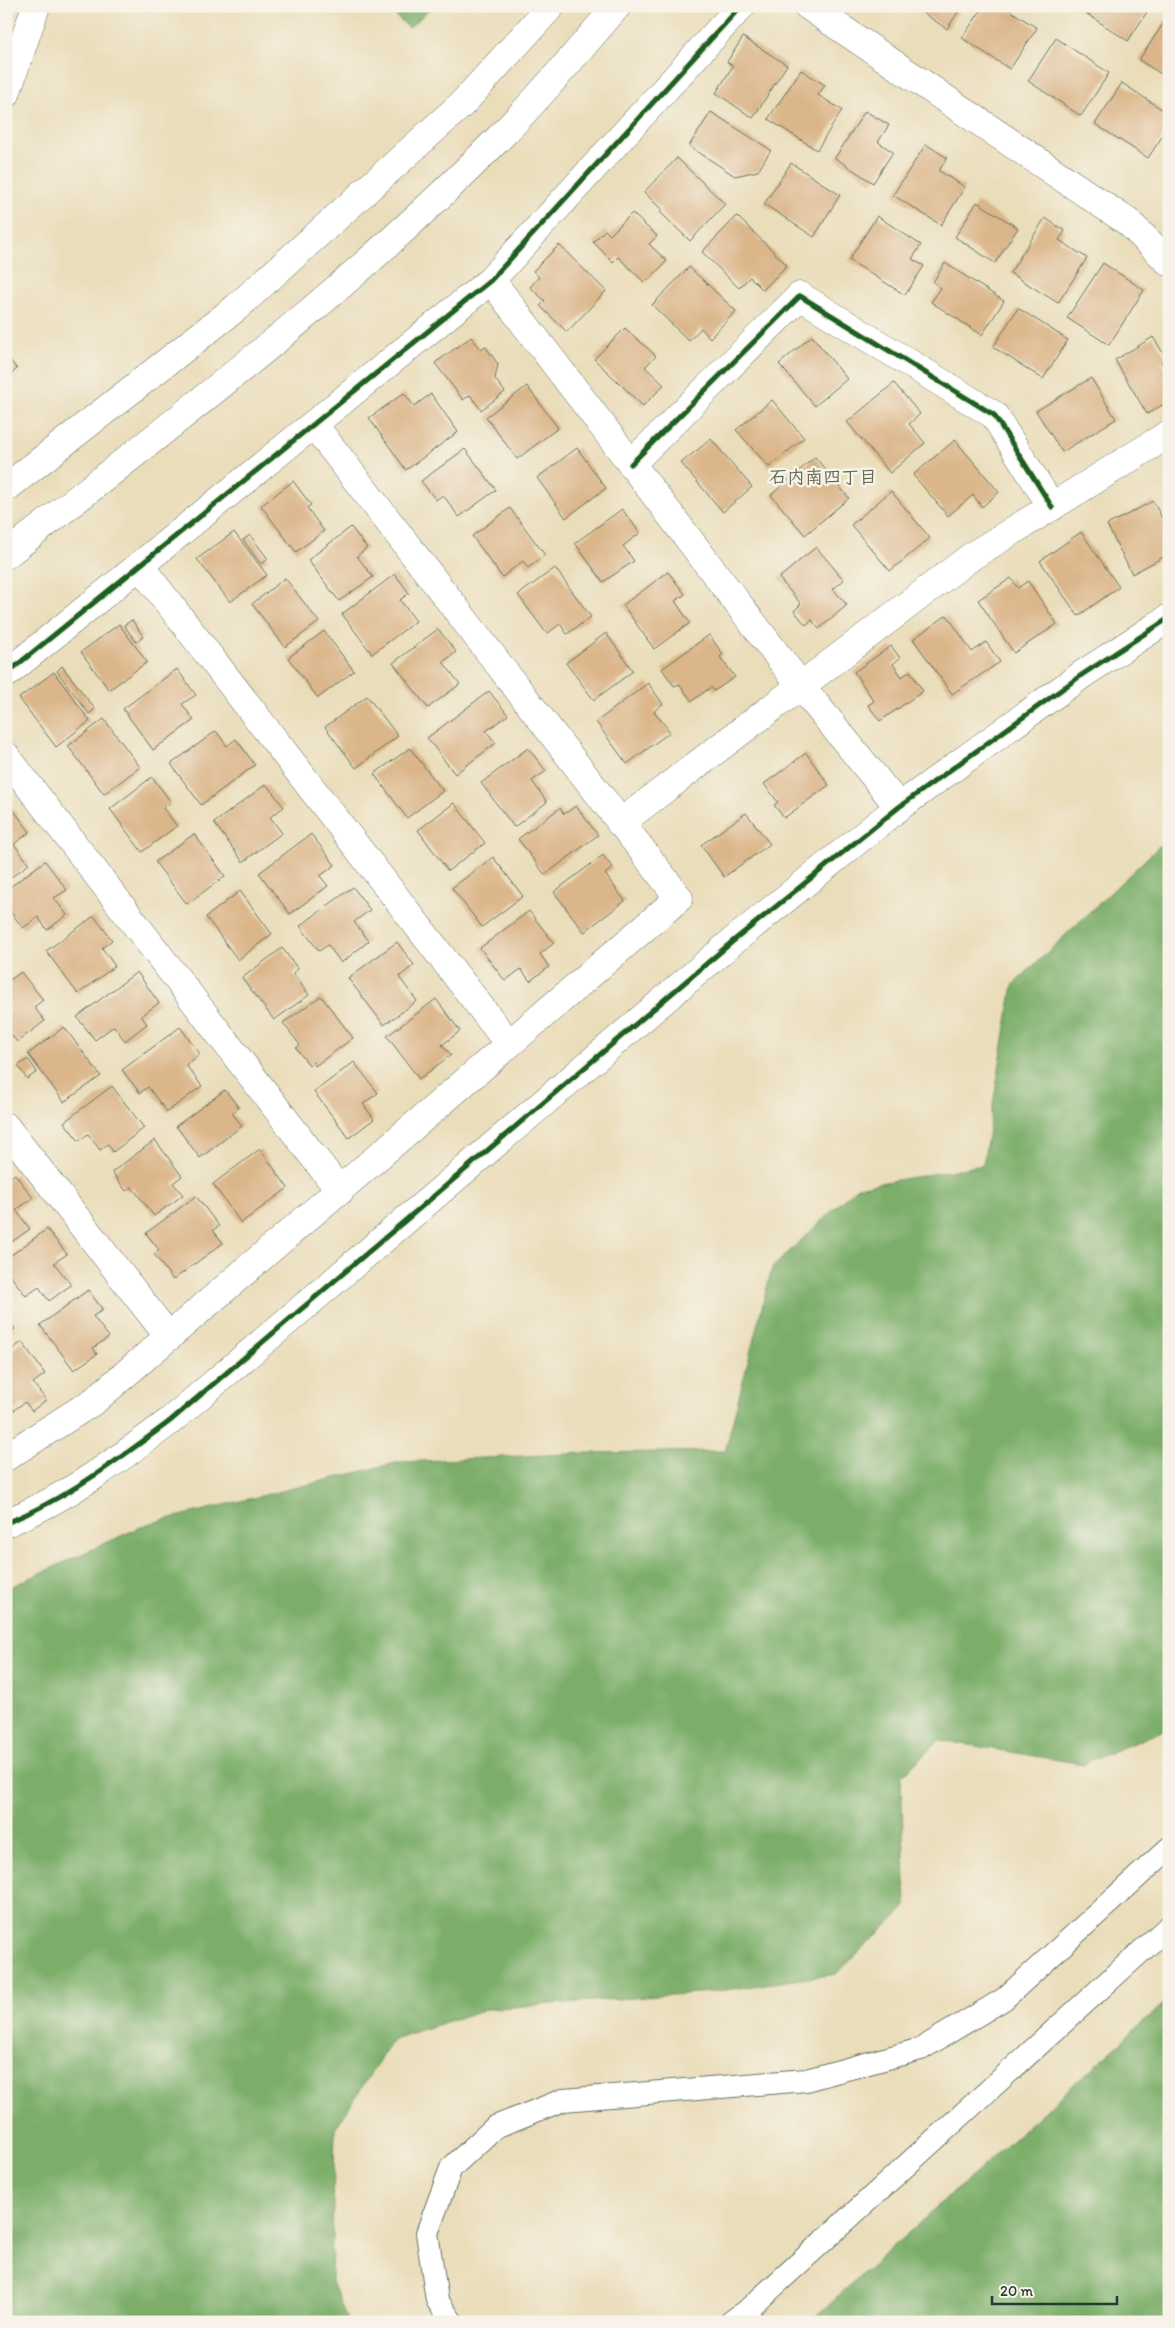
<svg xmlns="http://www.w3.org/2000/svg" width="1175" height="2328" font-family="Itim,'Klee One',sans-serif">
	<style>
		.forest { fill: #7cae69; stroke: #4e764e }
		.building { fill: #dbb68a }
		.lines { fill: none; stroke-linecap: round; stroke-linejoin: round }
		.service-casing { stroke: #667563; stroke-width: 24 }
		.minor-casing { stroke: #667563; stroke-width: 29 }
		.tertiary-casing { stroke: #667563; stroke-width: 29 }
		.service { stroke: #fff; stroke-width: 22 }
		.minor { stroke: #fff; stroke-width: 28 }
		.tertiary { stroke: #fff; stroke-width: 28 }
		.cycleway-casing { stroke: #f7f3e8; stroke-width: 8 }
		.cycleway { stroke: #1b5e20; stroke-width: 5 }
		.labels { text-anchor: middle; stroke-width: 5; stroke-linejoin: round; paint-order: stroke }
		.neighbourhood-label { font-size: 18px; font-weight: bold; fill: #616752; stroke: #f7f3e8 }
	</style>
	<rect width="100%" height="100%" fill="#f7f3e8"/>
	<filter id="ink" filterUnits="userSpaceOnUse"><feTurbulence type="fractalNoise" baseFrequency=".02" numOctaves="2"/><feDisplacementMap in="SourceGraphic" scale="10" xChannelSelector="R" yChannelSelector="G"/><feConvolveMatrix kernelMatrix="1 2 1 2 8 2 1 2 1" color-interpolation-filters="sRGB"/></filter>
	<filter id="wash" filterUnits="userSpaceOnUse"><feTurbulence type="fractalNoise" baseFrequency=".0096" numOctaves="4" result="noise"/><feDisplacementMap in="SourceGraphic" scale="20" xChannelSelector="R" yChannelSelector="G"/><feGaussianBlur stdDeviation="1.12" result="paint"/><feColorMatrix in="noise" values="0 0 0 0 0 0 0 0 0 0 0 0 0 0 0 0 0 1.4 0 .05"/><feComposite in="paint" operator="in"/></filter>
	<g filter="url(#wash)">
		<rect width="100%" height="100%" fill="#eaddba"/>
		<!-- forest -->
		<path class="forest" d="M385 6H433L409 28Z
			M1169 837V1728L1083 1764 939 1740 901 1777 906 1907 836 1974 711 1992 486 2009 393 2039 335 2129 331 2279 348 2322H6V1589L147 1524 400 1462 587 1453 725 1451 772 1268 857 1187 983 1165 1013 985Z
			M1169 1999V2322H809Z"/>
		<g id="blocks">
			<!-- building -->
			<path class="building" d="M913 6H962L947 29Z
				M984 6H1003L1037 28 1010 69 962 38Z
				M1079 6H1137L1147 12 1128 41 1078 8Z
				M1169 15V79L1139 60Z
				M743 37 787 65 753 118 716 93 733 66 727 62Z
				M1056 38 1109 73 1081 116 1028 81Z
				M801 70 825 85 818 95 842 110 817 150 768 119Z
				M1122 83 1169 114V126L1148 158 1095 124Z
				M865 111 889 125 878 142 893 152 873 183 835 158Z
				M711 112 771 150 758 171 735 176 689 146Z
				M926 144 947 158 939 171 965 187 941 225 893 195Z
				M677 158 725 204 690 241 660 212 662 210 644 192Z
				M791 163 840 195 814 237 764 204Z
				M977 202 1018 228 995 263 955 237Z
				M632 213 657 236 649 244 667 261 645 283 618 257 613 262 593 242 605 230 610 235Z
				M737 216 787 265 763 290 750 277 739 288 702 252Z
				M877 216 921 245 912 259 924 266 905 295 849 260Z
				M1045 218 1065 231 1059 240 1087 258 1058 303 1010 273Z
				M559 245 606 291 567 332 540 306 545 301 530 287 539 277 533 271Z
				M945 263 1004 301 982 335 931 302 941 288 933 282Z
				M1103 263 1144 290 1109 345 1067 318Z
				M689 267 736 311 710 338 701 328 689 341 652 305Z
				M1018 308 1068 340 1043 379 993 347Z
				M625 328 656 356 645 367 664 385 643 406 594 359Z
				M812 336 847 379 815 406 779 364Z
				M471 337 481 349 485 346 498 364 495 379 505 392 481 410 470 395 463 400 435 363Z
				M1153 337 1167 359 1161 362 1169 375V401L1147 414 1115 360Z
				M6 355 17 369 6 378Z
				M1091 378 1116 419 1062 452 1036 411Z
				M894 383 920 414 909 424 925 443 890 473 847 422Z
				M527 386 558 428 517 459 486 417Z
				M404 393 414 406 431 394 458 432 406 470 369 418Z
				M772 400 804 438 769 467 736 430Z
				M711 439 752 487 723 512 681 463Z
				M955 440 999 492 982 507 973 495 948 516 913 475Z
				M577 448 606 488 566 518 537 478Z
				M465 449 496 490 459 517 443 495 436 500 421 481Z
				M815 457 849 498 805 535 771 495Z
				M293 481 311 505 307 508 324 531 296 552 261 506Z
				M891 491 930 538 890 571 851 525Z
				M1153 501 1169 531V554L1132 574 1107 525Z
				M510 508 545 555 528 568 523 561 502 577 472 536Z
				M622 509 640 533 623 546 634 561 603 582 575 543Z
				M351 527 367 548 357 556 373 577 339 601 308 560Z
				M234 532 267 575 230 602 197 559Z
				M1081 532 1119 587 1078 616 1040 561Z
				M250 535 268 559 261 564 243 540Z
				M816 547 844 580 833 589 847 605 819 629 812 620 806 625 794 611 801 604 779 578Z
				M555 568 591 617 567 634 560 624 547 634 518 595Z
				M668 572 685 594 675 601 690 623 654 649 623 605Z
				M395 574 409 593 400 600 416 621 372 654 342 614Z
				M285 578 319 622 285 647 252 604Z
				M1011 578 1018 588 1028 581 1057 624 1014 653 978 600Z
				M947 615 972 652 986 642 1000 662 952 694 913 639Z
				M132 620 143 636 136 642 124 625Z
				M119 624 147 662 109 690 81 652Z
				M438 629 456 652 443 662 460 684 428 708 393 663Z
				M324 631 354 671 318 698 288 658Z
				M606 633 633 671 594 700 566 663Z
				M709 635 723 654 720 657 735 677 714 691 711 687 692 701 679 684 674 686 662 669Z
				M891 646 900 658 893 664 902 677 910 671 923 691 880 721 868 705 874 701 854 672Z
				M62 666 95 709 89 714 57 671Z
				M177 669 196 695 182 704 194 720 153 750 123 709Z
				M54 672 90 721 56 747 19 698Z
				M648 683 663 704 654 711 670 732 627 764 596 722Z
				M489 691 508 715 486 731 496 743 455 774 427 738Z
				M367 696 398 736 356 768 325 727Z
				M104 719 140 767 104 794 68 746Z
				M216 731 227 746 236 739 255 765 201 805 171 764Z
				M410 748 443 791 407 818 374 774Z
				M528 748 546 771 532 781 547 802 514 827 481 783Z
				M806 753 829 785 784 818 774 805 778 802 764 784Z
				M152 777 171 802 163 808 177 826 142 852 110 809Z
				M266 784 284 807 270 817 282 833 243 862 214 823Z
				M6 800 30 832 14 844 29 864 6 881Z
				M454 803 485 843 448 871 418 830Z
				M576 806 598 835 545 875 518 839 560 808 564 814Z
				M746 813 770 844 724 877 701 845Z
				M194 834 225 876 187 904 155 862Z
				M311 834 335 865 320 876 328 886 290 914 259 873Z
				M603 855 613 868 605 874 625 901 584 932 554 892Z
				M493 857 523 896 482 927 452 888Z
				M45 861 67 890 54 898 67 915 47 930 38 917 23 928 6 906V890Z
				M353 887 370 910 354 922 369 941 341 963 328 945 319 951 300 926Z
				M240 891 272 934 238 960 206 917Z
				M529 911 554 943 540 954 549 967 530 981 521 969 505 981 480 948Z
				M94 916 112 940 102 948 115 966 78 994 46 951Z
				M397 942 414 965 399 977 417 1001 384 1025 348 978Z
				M282 948 298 969 293 973 309 995 274 1020 242 978Z
				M21 972 43 1000 34 1007 45 1021 17 1042 6 1028V983Z
				M137 972 159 1003 141 1016 147 1024 125 1041 114 1026 95 1040 77 1017Z
				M321 996 353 1038 315 1066 313 1062 309 1065 296 1048 300 1045 283 1023Z
				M436 999 460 1031 442 1045 451 1055 419 1079 387 1036Z
				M64 1027 101 1076 64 1102 28 1054Z
				M180 1027 200 1054 186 1065 202 1086 167 1112 148 1087 140 1093 122 1070Z
				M28 1059 37 1072 27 1079 18 1066Z
				M354 1062 378 1093 363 1104 374 1119 349 1138 314 1092Z
				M112 1086 144 1128 113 1152 108 1144 100 1150 88 1134 79 1141 64 1122Z
				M225 1090 239 1108 232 1113 242 1126 200 1158 176 1126Z
				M155 1140 182 1176 173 1183 183 1195 154 1216 132 1187 126 1191 112 1172Z
				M260 1149 288 1188 241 1223 213 1184Z
				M15 1174 33 1198 16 1210 30 1229 6 1246V1181Z
				M196 1196 219 1226 213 1230 223 1243 173 1280 154 1254 159 1250 146 1233Z
				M47 1229 67 1254 54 1263 71 1285 49 1301 39 1287 26 1296 6 1270V1259Z
				M88 1290 103 1310 93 1316 109 1337 93 1348 97 1354 74 1370 40 1325Z
				M6 1317 15 1329 6 1335Z
				M22 1342 45 1374 33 1383 46 1400 32 1411 25 1402 6 1416V1354Z"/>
		</g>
	</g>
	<g filter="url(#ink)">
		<use href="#blocks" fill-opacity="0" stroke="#667563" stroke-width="1"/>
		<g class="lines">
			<defs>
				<path id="service" d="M452 2322 437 2300 427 2233 451 2168 495 2127 563 2100 806 2080 921 2049 1004 1999 1169 1848
					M731 2322 752 2306 1169 1926"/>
				<path id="minor" d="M808 6 1128 222 1169 262
					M6 94 36 6
					M491 280 800 685 899 807
					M631 464 800 296 994 415 1052 507
					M140 566 509 1044
					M6 674 491 280 741 6
					M6 756 340 1191
					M620 823 972 556 1169 434
					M6 1127 169 1337
					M6 1457 94 1401 679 898 314 425"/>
				<path id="tertiary" d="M6 488 237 307 462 104 551 6
					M6 555C174 422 347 292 498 139 540 97 578 51 617 6
					M6 1523C66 1499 119 1459 170 1421L732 942 899 807 1083 674 1169 618"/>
			</defs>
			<!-- service casing -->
			<use href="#service" class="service-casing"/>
			<!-- minor casing -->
			<use href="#minor" class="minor-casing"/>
			<!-- tertiary casing -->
			<use href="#tertiary" class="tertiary-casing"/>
			<!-- service -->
			<use href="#service" class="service"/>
			<!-- minor -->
			<use href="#minor" class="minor"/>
			<!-- tertiary -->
			<use href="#tertiary" class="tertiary"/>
			<defs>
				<path id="cycleway" d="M631 464 800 296 994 415 1052 507
					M6 674 491 280 741 6
					M6 1523C66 1499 119 1459 170 1421L732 942 899 807 1083 674 1169 618"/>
			</defs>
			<!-- cycleway casing -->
			<use href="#cycleway" class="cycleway-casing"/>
			<!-- cycleway -->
			<use href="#cycleway" class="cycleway"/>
		</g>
	</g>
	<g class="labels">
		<!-- neighbourhood labels -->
		<g class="neighbourhood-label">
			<text x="823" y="483">石内南四丁目</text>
		</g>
	</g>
	<!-- margin -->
	<rect width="1175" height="2328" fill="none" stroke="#f7f3e8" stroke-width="25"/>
	<!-- scale -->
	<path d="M992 2296v8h125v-8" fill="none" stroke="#1f3d34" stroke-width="2.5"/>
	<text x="1000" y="2296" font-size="15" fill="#1f3d34" stroke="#f7f3e8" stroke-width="4" paint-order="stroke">20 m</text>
</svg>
